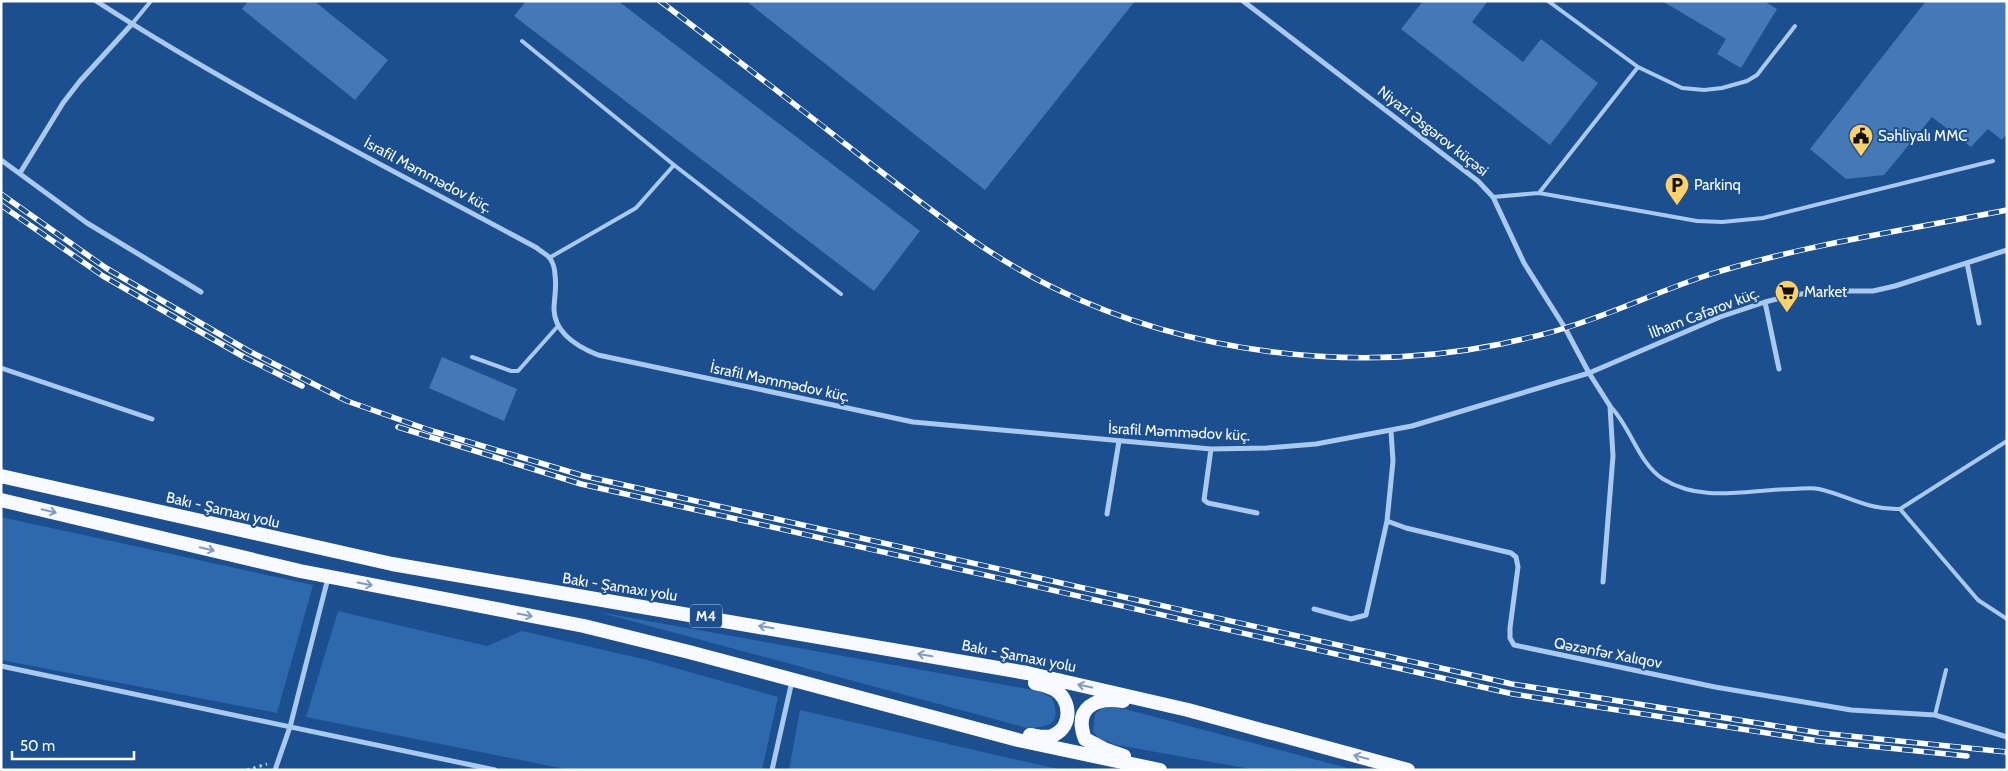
<svg xmlns="http://www.w3.org/2000/svg" width="2008" height="771" font-family="Cabin,sans-serif">
	<style>
		.green { fill: #2e69ad }
		.building { fill: #4478b7 }
		.lines { fill: none; stroke-linecap: round; stroke-linejoin: round }
		.path { stroke: #a9c9ee; stroke-width: 3; stroke-dasharray: 2.5 4; stroke-linecap: butt }
		.service { stroke: #a9c9ee; stroke-width: 4 }
		.minor { stroke: #a9c9ee; stroke-width: 5 }
		.trunk { stroke: #f8faff; stroke-width: 14 }
		.rail-casing { stroke: #fff; stroke-width: 5.5 }
		.rail { stroke: #1b4f8f; stroke-width: 4; stroke-dasharray: 11; stroke-linecap: butt }
		.oneway { stroke: #7e9cc1 }
		.labels { text-anchor: middle; stroke-width: 4; stroke-linejoin: round; paint-order: stroke }
		.shield { fill: #1b4f8f; stroke: #bbcadd; stroke-width: 1 }
		.shield-label { font-size: 14px; font-weight: bold; fill: #fff }
		.street-label { font-size: 15px; fill: #fff; stroke: #1b4f8f }
		.poi-label { font-size: 15px; fill: #fff; stroke: #1b4f8f; text-anchor: start }
	</style>
	<rect width="100%" height="100%" fill="#1b4f8f"/>
	<!-- green -->
	<path class="green" d="M1 517 313 585 277 713 1 660Z
		M338 611 487 646 522 631 647 660 778 697 762 770H570L306 717Z
		M598 612 1039 691 1052 698C1062 724 1051 727 1027 728Z
		M1112 707 1125 709 1355 770H1256L1117 745 1098 738 1093 731 1095 714 1102 708Z
		M800 710 1062 770H789Z"/>
	<!-- building -->
	<path class="building" d="M248 1H314L388 60 355 100 242 9Z
		M526 1H618L920 231 874 291 514 16Z
		M746 1H1135L985 190Z
		M1423 1H1488L1472 22 1523 62 1541 39 1598 83 1550 145 1401 29Z
		M1662 1H1764L1777 9 1741 68 1717 54 1726 39Z
		M1926 1H2007V134L2002 140 1988 129 1971 147 1932 117 1884 175 1846 179 1810 149Z
		M442 357 517 389 504 421 429 388Z"/>
	<g class="lines">
		<!-- path -->
		<path class="path" d="M247 770 267 764"/>
		<!-- service -->
		<path class="service" d="M1548 1 1638 67 1682 88 1704 90 1722 88 1747 81 1757 75 1795 26
			M132 24 151 1
			M522 41 674 165 841 294
			M1539 193 1638 67
			M1493 197 1539 193 1697 221 1722 222 1763 218 1993 161
			M549 258 636 208 674 165
			M472 357 511 371H518L558 326
			M1610 406C1631 427 1638 463 1663 479 1704 504 1749 489 1793 489 1801 489 1811 487 1819 489 1849 496 1867 510 1900 509L2007 441
			M1900 509 1978 600 2007 619
			M1935 715 1946 670"/>
		<!-- minor -->
		<path class="minor" d="M96 1C237 92 389 168 537 248 540 251 546 254 549 257 553 262 555 270 555 275 557 287 554 299 554 310 555 334 578 347 598 355L913 422 1211 449 1267 448 1316 444 1412 426 1589 373 1720 317 1765 302 1793 295 1826 291H1873L1895 286 2007 250
			M1243 1 1478 181 1493 197 1524 263 1565 328 1589 373 1610 406 1613 456 1603 582
			M1 160 87 223 201 292
			M20 173 63 103 80 81 132 24
			M1967 263 1979 323
			M1765 302 1779 369
			M1 368 152 419
			M1391 431 1393 461 1387 521 1406 528 1511 553 1516 557 1518 567 1510 628V638L1514 645 1715 687 1804 702 1851 710 1935 715 2007 737
			M1211 449 1204 500 1208 503 1257 513
			M1107 514 1119 441
			M1314 609 1351 619 1366 615 1387 521
			M1 666 495 770
			M275 770 290 727 328 578
			M772 770 792 681"/>
		<!-- trunk -->
		<path class="trunk" d="M1 476 392 564 1027 673 1188 710 1408 770
			M1 500 300 571 584 626 689 652 1018 740 1160 770
			M1123 701C1096 697 1073 707 1085 739L1104 749 1124 756
			M1030 735C1038 736 1047 739 1054 735 1073 726 1071 699 1054 689 1048 686 1041 684 1035 683"/>
		<defs>
			<path id="rail" d="M660 1C731 55 801 109 871 164 930 209 987 256 1054 288 1189 354 1354 374 1501 344 1522 339 1544 335 1565 328 1615 313 1661 290 1711 274 1807 244 1908 230 2007 210
				M1 194 106 268 247 350 347 401 429 430 584 476 1512 684 1820 733 2007 752
				M1 205 103 276 244 357 302 386
				M398 427 581 484 1513 694 1819 741 1967 756"/>
		</defs>
		<!-- rail casing -->
		<use href="#rail" class="rail-casing"/>
		<!-- rail -->
		<use href="#rail" class="rail"/>
	</g>
	<!-- one-way arrows -->
	<defs><path id="oneway-shaft" d="M-6 0H5M1.5-3L5.5 0L1.5 3" fill="none" stroke-width="1.6" stroke-linecap="round" stroke-linejoin="round" transform="scale(1.25)"/></defs>
	<g class="oneway">
		<use href="#oneway-shaft" transform="translate(49 511) rotate(13)"/>
		<use href="#oneway-shaft" transform="translate(207 549) rotate(13)"/>
		<use href="#oneway-shaft" transform="translate(365 584) rotate(11)"/>
		<use href="#oneway-shaft" transform="translate(525 615) rotate(11)"/>
		<use href="#oneway-shaft" transform="translate(766 627) rotate(-170)"/>
		<use href="#oneway-shaft" transform="translate(925 655) rotate(-170)"/>
		<use href="#oneway-shaft" transform="translate(1085 686) rotate(-168)"/>
		<use href="#oneway-shaft" transform="translate(1361 757) rotate(-165)"/>
	</g>
	<!-- icons -->
	<defs>
		<symbol id="civic-pin" viewBox="-11 -11 22 30"><path d="M0 17L-7.5 6A9.5 9.5 0 1 1 7.5 6Z" fill="#ffd166" stroke="#1b4f8f"/><path d="M-.6-6.5H3V-4.5H.6V-3L4-1V1h2V6H-6V1h2V-1L-.6-3ZM-1.2 2.5V6h2.4V2.5Z" fill="#111"/></symbol>
		<symbol id="parking-pin" viewBox="-11 -11 22 30"><path d="M0 17L-7.5 6A9.5 9.5 0 1 1 7.5 6Z" fill="#ffd166" stroke="#1b4f8f"/><path d="M-3.5-5.5H1a3.5 3.5 0 0 1 0 7H-1V5.5H-3.5ZM-1-3.4V-.6H.8a1.4 1.4 0 0 0 0-2.8Z" fill="#111"/></symbol>
		<symbol id="supermarket-pin" viewBox="-11 -11 22 30"><path d="M0 17L-7.5 6A9.5 9.5 0 1 1 7.5 6Z" fill="#ffd166" stroke="#1b4f8f"/><path d="M-6-5.5h2.5l.6 2H6L4.5 2H-2.5L-4.4-4H-6ZM-1.5 3.2a1.3 1.3 0 1 0 .1 0ZM3 3.2a1.3 1.3 0 1 0 .1 0Z" fill="#111"/></symbol>
	</defs>
	<g fill-rule="evenodd">
		<use href="#civic-pin" x="1847" y="122" width="28" height="38"/>
		<use href="#parking-pin" x="1663" y="171" width="28" height="38"/>
		<use href="#supermarket-pin" x="1773" y="278" width="28" height="38"/>
	</g>
	<g class="labels">
		<!-- shield labels -->
		<rect class="shield" x="690" y="604.5" width="32" height="23" rx="4"/>
		<g class="shield-label">
			<text x="706" y="621">M4</text>
		</g>
		<!-- street labels -->
		<g class="street-label">
			<text transform="translate(1433 131) rotate(38)" y="5">Niyazi Əsgərov küçəsi</text>
			<text transform="translate(428 175) rotate(28)" y="5">İsrafil Məmmədov küç.</text>
			<text transform="translate(1704 313) rotate(-21)" y="5">İlham Cəfərov küç.</text>
			<text transform="translate(780 382) rotate(12)" y="5">İsrafil Məmmədov küç.</text>
			<text transform="translate(1179 432) rotate(3)" y="5">İsrafil Məmmədov küç.</text>
			<text transform="translate(223 510) rotate(13)" y="5">Bakı - Şamaxı yolu</text>
			<text transform="translate(620 587) rotate(9)" y="5">Bakı - Şamaxı yolu</text>
			<text transform="translate(1608 653) rotate(11)" y="5">Qəzənfər Xalıqov</text>
			<text transform="translate(1019 656) rotate(11)" y="5">Bakı - Şamaxı yolu</text>
		</g>
		<!-- poi labels -->
		<g class="poi-label">
			<text x="1878" y="141">Səhliyalı MMC</text>
			<text x="1694" y="190">Parkinq</text>
			<text x="1804" y="297">Market</text>
		</g>
	</g>
	<!-- border -->
	<rect width="2008" height="771" fill="none" stroke="#ffffff" stroke-width="5"/>
	<!-- scale -->
	<path d="M12 751v8h122v-8" fill="none" stroke="#ffffff" stroke-width="2.5"/>
	<text x="20" y="751" font-size="15" fill="#ffffff" stroke="#1b4f8f" stroke-width="4" paint-order="stroke">50 m</text>
</svg>
